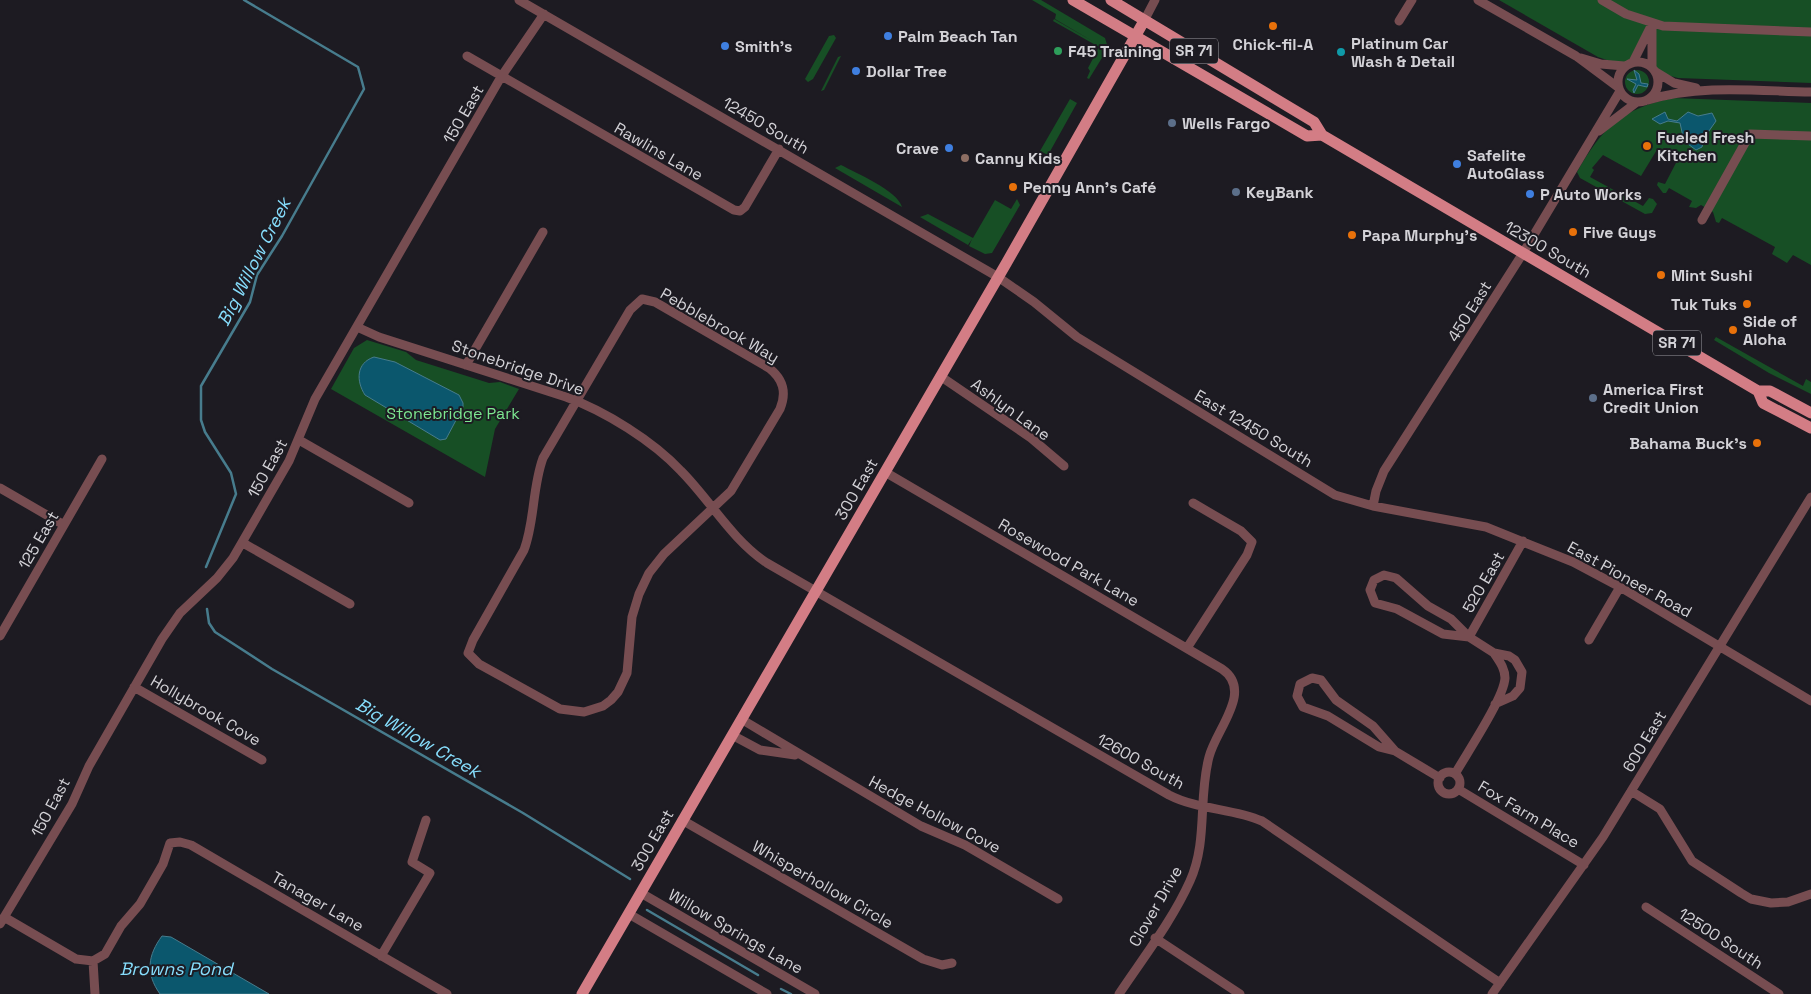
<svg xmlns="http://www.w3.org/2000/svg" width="1811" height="994" font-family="'Space Grotesk',sans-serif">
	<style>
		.green { fill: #174f25 }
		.water { fill: #0b576d; stroke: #477c8d }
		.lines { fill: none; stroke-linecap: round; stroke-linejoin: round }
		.stream { stroke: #477c8d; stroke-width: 2.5 }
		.minor { stroke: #774d51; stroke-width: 9 }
		.major { stroke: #d37d85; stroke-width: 11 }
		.food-dot { fill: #e8710a; stroke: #1d1b22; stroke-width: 2 }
		.shop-dot { fill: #3f7fe0; stroke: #1d1b22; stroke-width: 2 }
		.leisure-dot { fill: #2e9e5b; stroke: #1d1b22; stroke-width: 2 }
		.culture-dot { fill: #0f9aa8; stroke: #1d1b22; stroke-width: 2 }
		.service-dot { fill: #5c6f8a; stroke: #1d1b22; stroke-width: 2 }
		.education-dot { fill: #8d6e63; stroke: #1d1b22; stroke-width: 2 }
		.labels { text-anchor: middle; stroke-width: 4; stroke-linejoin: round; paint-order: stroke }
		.shield { fill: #1d1b22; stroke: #9c9ba1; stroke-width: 1 }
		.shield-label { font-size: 15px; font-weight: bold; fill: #d3d2d7 }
		.poi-label { font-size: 16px; font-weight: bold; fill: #d3d2d7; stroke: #1d1b22; text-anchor: start }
		.street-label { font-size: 16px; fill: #d3d2d7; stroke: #1d1b22 }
		.park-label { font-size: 16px; fill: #7ce690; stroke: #1d1b22 }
		.water-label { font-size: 18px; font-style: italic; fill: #86ddfc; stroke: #1d1b22 }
	</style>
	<rect width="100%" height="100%" fill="#1d1b22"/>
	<!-- green -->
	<path class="green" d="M1032 0H1041L1105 38 1108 48 1089 79 1087 78 1090 71 1088 68 1099 47 1053 21 1054 19 1094 42 1055 19 1056 14Z
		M1499 0H1811V83L1678 78 1656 72 1653 25 1630 63 1624 66 1598 57Z
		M834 35 836 38 813 79 808 82 805 79 829 36Z
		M841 56 824 90 821 91 838 57Z
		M1625 82a12 12 0 1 1 24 0a12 12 0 1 1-24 0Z
		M1673 98 1811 103V265L1793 255 1787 263 1772 254 1775 247 1722 218 1719 223 1716 222 1713 212 1701 205 1696 208 1689 207 1692 201 1669 188 1666 193H1663L1657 185 1658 182 1665 184 1678 159 1658 148 1641 176 1603 155 1592 168 1594 170 1590 177 1643 206 1649 198 1653 199 1657 204 1652 213 1645 214 1580 178 1577 172C1603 127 1621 109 1673 98Z
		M1070 99 1077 103 1048 155 1040 151Z
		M841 165C856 173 898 191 902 207L835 168Z
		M1017 199 1020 205 992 253 985 254 969 246 972 239 968 245 920 217 928 214 973 238 995 200 1011 209Z
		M1716 337 1803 386 1806 379 1811 382V394L1769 373 1714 340Z
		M367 340 406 352 416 360 489 383 500 382 519 389 495 429 485 477 331 389 354 348Z"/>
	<!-- water -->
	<path class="water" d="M1634 70 1639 74 1641 83 1648 84 1647 87 1638 85 1634 93 1633 90 1636 84 1627 79 1637 80Z
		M1665 112 1668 119 1677 121 1688 112 1698 116 1712 113 1716 121 1704 138 1702 147 1696 150 1684 141 1680 123 1668 121 1660 124 1652 119Z
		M374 357 395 362 459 395 463 403V407L446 439 440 440 365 395C356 381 356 363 374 357Z
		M162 936 171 937 269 994H160C145 973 148 955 162 936Z"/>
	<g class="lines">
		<!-- stream -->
		<path class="stream" d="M206 567 236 494 231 473 205 432 201 420V386L250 302 257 275 282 236 364 89 358 67 244 0
			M207 609 209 623 215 632 272 669 523 813 630 879
			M647 910 758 975
			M781 989 791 994"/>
		<!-- minor -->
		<path class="minor" d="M519 0 998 277 1034 302 1077 337 1335 495 1373 506 1486 527 1573 562 1620 587 1811 701
			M1478 0 1576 56 1619 88
			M1602 0 1626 14 1663 26 1811 32
			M1144 21 1155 0
			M1399 21 1412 0
			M467 56 734 210 740 211 745 207 779 149
			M1581 58 1601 64 1624 66
			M1618 82a20 20 0 1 1 40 0a20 20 0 1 1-40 0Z
			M1633 62 1652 24
			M1652 67V24
			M1656 72 1674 83 1696 88
			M1648 100C1701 84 1757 91 1811 92
			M1599 131 1637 102
			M1702 220 1750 134 1811 136
			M642 299 655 302 769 368C783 379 787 392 780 409L731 491 664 554 649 573 639 594 632 617 627 673 618 692 611 700 603 706 584 712 560 709 479 664 468 653 473 640 524 550C535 521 532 488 543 458L630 310Z
			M357 327 379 337 566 397C605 411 653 441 681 471 710 500 732 540 767 563L1169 795C1198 810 1232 808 1262 821L1500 983
			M466 365 543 232
			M940 376 1031 438 1064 466
			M299 440 409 503
			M885 472 1222 669C1254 691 1216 729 1209 757 1198 798 1208 841 1190 881 1172 921 1143 958 1119 994
			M0 488 64 525
			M1373 506 1376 491 1384 471 1523 253 1620 91
			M243 543 350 604
			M0 636 102 459
			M1469 637 1443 634 1397 609 1375 603 1370 590 1374 580 1384 575 1396 578 1428 606 1451 619 1469 637 1494 653 1509 656 1515 660 1522 672 1520 688 1513 696 1495 704
			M1469 637 1523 541
			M1589 640 1620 587
			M1187 648 1247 555 1252 542 1241 531 1193 503
			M134 687 262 760
			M741 719 921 826 965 845 1058 899
			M732 735 760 750 795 755
			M1395 751 1373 726 1336 700 1321 680 1312 678 1300 684 1297 696 1303 707 1328 716 1379 747 1395 751 1440 778
			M1438 783a11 11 0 1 1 22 0a11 11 0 1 1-22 0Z
			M1455 774C1467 753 1504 698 1505 678 1505 668 1499 661 1494 653
			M1458 789 1584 865
			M1631 791 1660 809 1692 861 1741 893 1751 899 1771 903 1788 902 1811 894
			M682 820 923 959 942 965 952 963
			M641 893 815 994
			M1646 907 1779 994
			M629 914 767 994
			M4 917 76 959 93 961 105 954 121 926 140 904 163 864 170 843 180 842 191 845 447 994
			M0 924 72 804 89 766 162 639 180 613 217 578 233 558 289 461 315 399 501 77 544 14
			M1155 938 1240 994
			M381 956 430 873 412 862 426 820
			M93 961 95 994
			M1492 994 1603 837 1811 497"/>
		<!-- major -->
		<path class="major" d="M1073 0 1307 136 1322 135
			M1111 0 1314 122 1322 135 1758 391H1770L1811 413
			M1758 391 1763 403 1811 428
			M582 994 1007 262 1144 21"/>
	</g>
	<!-- markers -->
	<g class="food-dot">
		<circle cx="1273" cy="26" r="5"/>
		<circle cx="1647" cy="146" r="5"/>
		<circle cx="1013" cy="187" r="5"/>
		<circle cx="1573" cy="232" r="5"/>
		<circle cx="1352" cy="235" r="5"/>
		<circle cx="1661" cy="275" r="5"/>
		<circle cx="1747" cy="304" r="5"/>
		<circle cx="1733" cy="330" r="5"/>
		<circle cx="1757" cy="443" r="5"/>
	</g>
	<g class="shop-dot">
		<circle cx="888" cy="36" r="5"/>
		<circle cx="725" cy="46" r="5"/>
		<circle cx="856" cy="71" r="5"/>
		<circle cx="949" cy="148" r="5"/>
		<circle cx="1457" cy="164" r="5"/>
		<circle cx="1530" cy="194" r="5"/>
	</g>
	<circle class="leisure-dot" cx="1058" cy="51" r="5"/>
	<circle class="culture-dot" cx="1341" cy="52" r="5"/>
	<g class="service-dot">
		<circle cx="1172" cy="123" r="5"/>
		<circle cx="1236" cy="192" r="5"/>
		<circle cx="1593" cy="398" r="5"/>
	</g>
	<circle class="education-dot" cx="965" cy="158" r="5"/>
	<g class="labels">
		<!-- shield labels -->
		<g class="shield">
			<rect x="1170" y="38.5" width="48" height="25" rx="4"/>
			<rect x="1653" y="330.5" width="48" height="25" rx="4"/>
		</g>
		<g class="shield-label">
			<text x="1194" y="56">SR 71</text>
			<text x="1677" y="348">SR 71</text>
		</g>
		<!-- poi labels -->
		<g class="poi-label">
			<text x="898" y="42">Palm Beach Tan</text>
			<text x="1351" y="49">Platinum Car<tspan x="1351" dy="18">Wash &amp; Detail</tspan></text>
			<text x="1273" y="50" text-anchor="middle">Chick-fil-A</text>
			<text x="735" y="52">Smith's</text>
			<text x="1068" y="57">F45 Training</text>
			<text x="866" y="77">Dollar Tree</text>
			<text x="1182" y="129">Wells Fargo</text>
			<text x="1657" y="143">Fueled Fresh<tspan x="1657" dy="18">Kitchen</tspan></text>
			<text x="939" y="154" text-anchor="end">Crave</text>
			<text x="1467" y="161">Safelite<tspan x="1467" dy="18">AutoGlass</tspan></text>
			<text x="975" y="164">Canny Kids</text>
			<text x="1023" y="193">Penny Ann's Café</text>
			<text x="1246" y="198">KeyBank</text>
			<text x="1540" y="200">P Auto Works</text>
			<text x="1583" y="238">Five Guys</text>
			<text x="1362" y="241">Papa Murphy's</text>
			<text x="1671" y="281">Mint Sushi</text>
			<text x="1737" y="310" text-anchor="end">Tuk Tuks</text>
			<text x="1743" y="327">Side of<tspan x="1743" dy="18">Aloha</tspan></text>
			<text x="1603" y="395">America First<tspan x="1603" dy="18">Credit Union</tspan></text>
			<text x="1747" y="449" text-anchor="end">Bahama Buck's</text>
		</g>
		<!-- street labels -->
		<g class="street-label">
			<text transform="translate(463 114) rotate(-60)" y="6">150 East</text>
			<text transform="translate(766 125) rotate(30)" y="6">12450 South</text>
			<text transform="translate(659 151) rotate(30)" y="6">Rawlins Lane</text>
			<text transform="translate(1548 249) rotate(30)" y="6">12300 South</text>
			<text transform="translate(1469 311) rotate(-58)" y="6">450 East</text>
			<text transform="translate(720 325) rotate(30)" y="6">Pebblebrook Way</text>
			<text transform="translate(518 367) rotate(19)" y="6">Stonebridge Drive</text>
			<text transform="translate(1011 409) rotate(36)" y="6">Ashlyn Lane</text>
			<text transform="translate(1254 428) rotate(31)" y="6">East 12450 South</text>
			<text transform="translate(267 468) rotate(-61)" y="6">150 East</text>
			<text transform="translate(856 489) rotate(-60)" y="6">300 East</text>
			<text transform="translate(38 540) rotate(-60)" y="6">125 East</text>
			<text transform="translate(1069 562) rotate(30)" y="6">Rosewood Park Lane</text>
			<text transform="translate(1630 579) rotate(29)" y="6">East Pioneer Road</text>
			<text transform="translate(1483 582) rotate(-60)" y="6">520 East</text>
			<text transform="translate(206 710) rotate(30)" y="6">Hollybrook Cove</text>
			<text transform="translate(1644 741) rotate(-59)" y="6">600 East</text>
			<text transform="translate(1141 761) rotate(29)" y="6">12600 South</text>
			<text transform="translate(50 807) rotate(-62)" y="6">150 East</text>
			<text transform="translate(935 814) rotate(28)" y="6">Hedge Hollow Cove</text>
			<text transform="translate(1529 814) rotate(31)" y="6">Fox Farm Place</text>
			<text transform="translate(652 840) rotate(-60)" y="6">300 East</text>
			<text transform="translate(823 884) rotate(30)" y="6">Whisperhollow Circle</text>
			<text transform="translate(318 901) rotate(30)" y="6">Tanager Lane</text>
			<text transform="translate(1155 906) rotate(-60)" y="6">Clover Drive</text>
			<text transform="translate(736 931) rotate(30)" y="6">Willow Springs Lane</text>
			<text transform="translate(1721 938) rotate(33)" y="6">12500 South</text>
		</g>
		<!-- park labels -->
		<g class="park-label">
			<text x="453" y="419">Stonebridge Park</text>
		</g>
		<!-- water labels -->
		<g class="water-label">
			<text transform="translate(254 262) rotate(-63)" y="6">Big Willow Creek</text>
			<text transform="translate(418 738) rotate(30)" y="6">Big Willow Creek</text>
			<text x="176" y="975">Browns Pond</text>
		</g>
	</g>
</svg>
